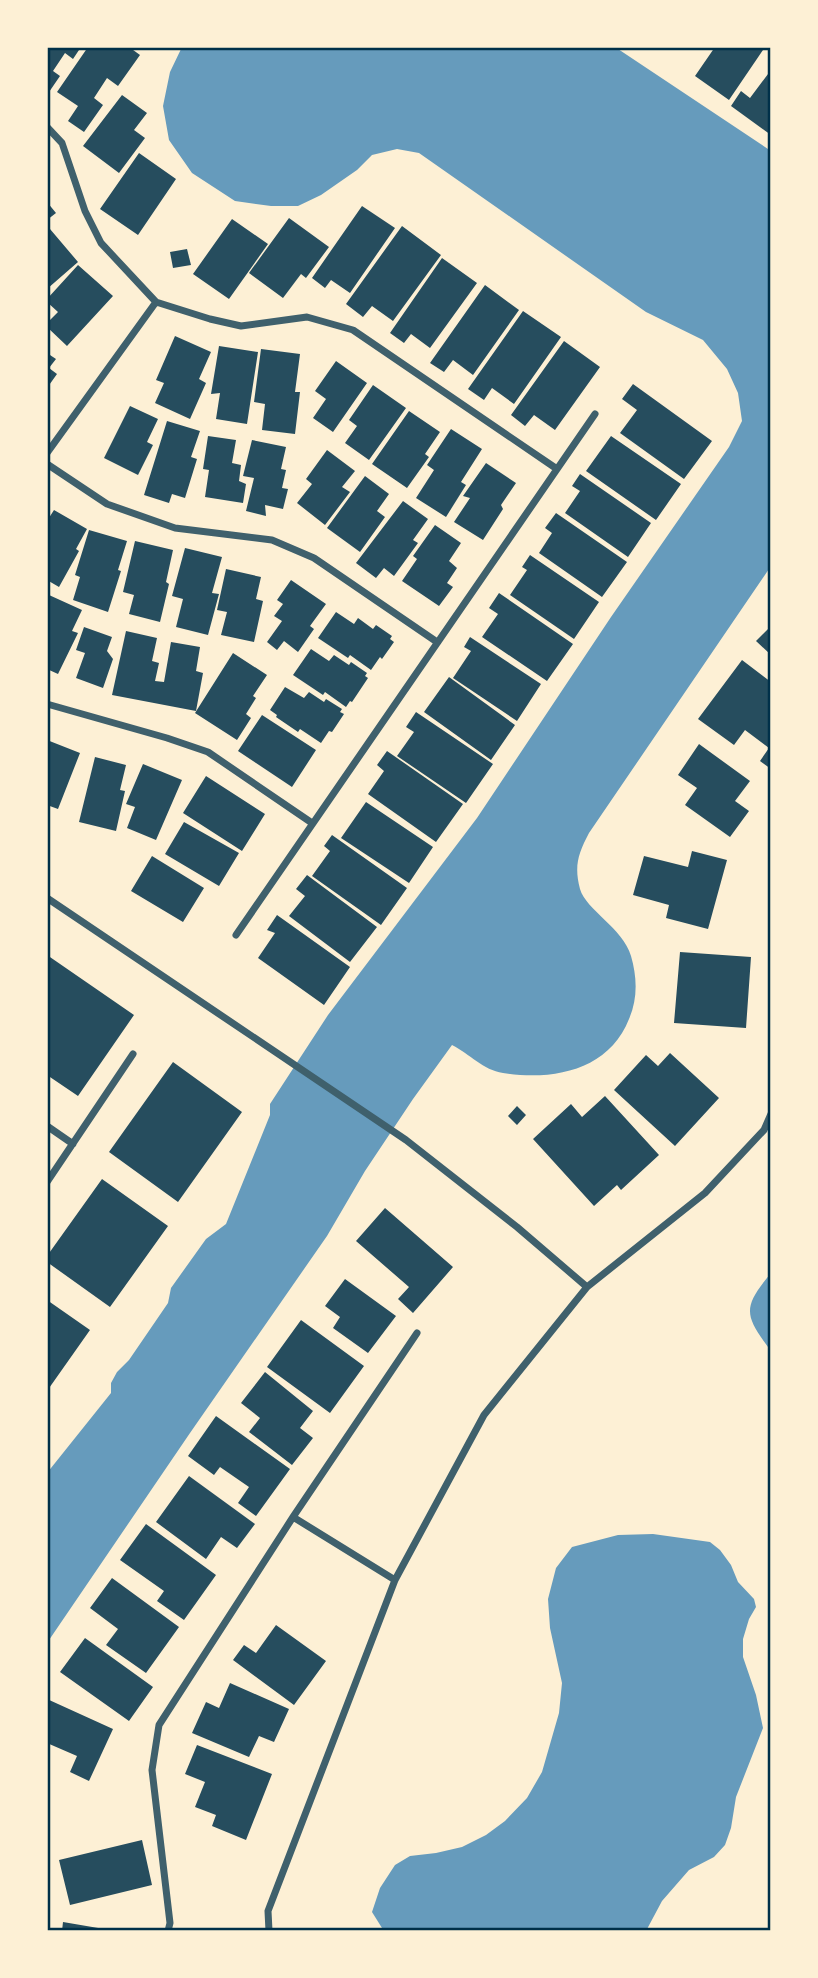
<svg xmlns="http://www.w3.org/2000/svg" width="818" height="1978" font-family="Jost,sans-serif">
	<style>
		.water { fill: #669bbc }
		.building { fill: #264d5e }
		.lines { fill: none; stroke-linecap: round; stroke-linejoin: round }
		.minor { stroke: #3f606c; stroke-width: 7 }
		.neatline { fill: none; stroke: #003049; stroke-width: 2.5 }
	</style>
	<rect width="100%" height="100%" fill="#fdf0d5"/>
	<!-- water -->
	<path class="water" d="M182 47H615L771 151V566L589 833C578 854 574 866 580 889 586 910 623 928 631 956 637 977 638 998 629 1019 609 1070 554 1081 503 1073 483 1070 470 1054 452 1045L413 1099 365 1171 327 1236 190 1433 47 1643V1473L111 1393V1383L117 1372 129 1360 168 1303 171 1288 206 1239 226 1224 270 1115V1104L328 1015 477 818 611 617 729 447 742 421 738 393 727 369 703 340 646 312 419 153 397 149 372 155 357 170 321 195 298 206H271L235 201 192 173 169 140 163 106 170 72Z
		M771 1273V1351C744 1315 742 1308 771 1273Z
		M653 1534 710 1542 720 1550 731 1565 738 1582 754 1599 756 1607 749 1619 743 1639V1657L756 1695 763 1728 736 1797 731 1828 725 1845 714 1857 689 1870 662 1901 646 1931H388L382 1928 372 1912 380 1888 395 1865 410 1856 436 1853 462 1847 486 1835 505 1821 527 1798 542 1772 559 1713 562 1683 550 1628 548 1599 556 1568 572 1547 618 1535Z"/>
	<!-- building -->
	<path class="building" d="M47 47H81L73 59 65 53 53 71 60 76 47 95Z
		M88 47H129L140 55 118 86 107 78 94 98 103 105 84 132 68 121 78 106 57 92Z
		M715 47H765L729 100 695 76Z
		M771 70V135L731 106 741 91 750 98Z
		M122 95 147 113 134 130 145 138 119 173 83 146Z
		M139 153 176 179 138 235 100 209Z
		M47 202 56 213 47 220Z
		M362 206 395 228 350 293 331 280 325 288 312 278Z
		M289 218 329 247 306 278 301 274 283 298 249 273Z
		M232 219 268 244 229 299 193 274Z
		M402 226 441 255 393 321 372 306 363 317 346 304Z
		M50 229 78 262 47 289V231Z
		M187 249 191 265 173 268 170 252Z
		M442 258 477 283 430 348 411 334 404 343 390 333Z
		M78 265 113 296 67 346 47 327V323L58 312 47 302V299Z
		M485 285 519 310 473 375 453 360 444 372 430 363Z
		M523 311 561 337 514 404 492 388 484 400 468 389Z
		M175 336 211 352 199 379 206 383 190 419 155 403 164 383 156 380Z
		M564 341 600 367 555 430 534 415 525 426 511 415Z
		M219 346 258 352 247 424 216 419 220 393 211 394Z
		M261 349 300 354 295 392H300L295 434 262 430 265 404 254 402Z
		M47 353 56 359 49 368 57 374 47 388Z
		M336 361 367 383 333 432 313 418 326 399 315 391Z
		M633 384 712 441 684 479 620 433 637 410 622 399Z
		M373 385 406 408 369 460 345 443 357 426 349 420Z
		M130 406 158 419 147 442 153 445 138 475 104 458Z
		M409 411 440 432 425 454 429 457 407 488 372 464Z
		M167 421 200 431 191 457 197 459 185 498 172 494 169 503 144 495Z
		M451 429 482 449 461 482 466 485 446 517 416 498 434 470 427 465Z
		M208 436 236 440 232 463 241 465 239 481 246 484 243 503 205 497 209 470 203 469Z
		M611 436 681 484 656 520 586 471Z
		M252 440 286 447 281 469 286 470 282 488 288 489 283 509 265 505 266 516 246 511 254 478 243 476Z
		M327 450 355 471 342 487 350 492 325 525 297 503 312 484 306 479Z
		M486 463 516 483 501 505 503 509 483 540 454 522 470 498 463 496Z
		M580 474 651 523 628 557 565 513 580 491 572 486Z
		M365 476 389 494 377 511 385 517 360 552 327 528Z
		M403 501 428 519 413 540 418 543 394 576 384 568 376 578 356 563Z
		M54 510 87 529 76 549 79 551 59 587 47 580V521Z
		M556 513 627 562 602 597 539 553 552 533 545 528Z
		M435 525 461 543 449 561 457 568 447 583 453 587 439 606 402 581 417 559 413 556Z
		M89 530 127 541 118 570 121 571 108 612 73 600 80 577 75 575Z
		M135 541 173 550 166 582 169 584 160 622 129 614 134 595 123 592Z
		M185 548 222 557 212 593 219 594 208 635 176 627 183 599 172 596Z
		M530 555 599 602 574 639 510 595 527 570 522 567Z
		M226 569 261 577 256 599 263 601 254 642 221 635 227 612 217 610Z
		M291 580 326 604 310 626 314 629 298 652 284 641 277 650 267 642 282 621 274 616 283 604 277 600Z
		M499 593 573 644 547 681 482 637 498 614 489 608Z
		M49 595 82 610 72 631 78 633 58 674 47 669V599Z
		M336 612 354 624 358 618 373 629 376 625 392 636 390 639 394 642 382 659 380 657 371 670 350 655 348 658 318 638Z
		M771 626V655L756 641Z
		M84 627 112 637 107 651 113 659 103 688 76 678 85 653 76 650Z
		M126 631 157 638 152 661 159 663 155 681 164 682 171 642 200 647 196 671 203 673 196 711 112 695Z
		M470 637 541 684 517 721 453 678 471 651 464 647Z
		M311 649 329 661 334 655 349 665 351 662 367 673 365 676 368 678 352 702 350 701 346 707 325 692 323 695 293 675Z
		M233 653 267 675 253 696 256 698 246 714 251 718 237 740 195 713Z
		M742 660 771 682V769L760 761 769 748 745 730 734 745 698 719Z
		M449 677 515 725 491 760 424 712Z
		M285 687 304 698 309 692 324 702 326 699 342 709 340 712 344 714 332 732 329 731 321 743 300 729 298 732 276 717 277 715 270 710Z
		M416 712 493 764 466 803 397 756 414 732 406 727Z
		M262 715 316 750 292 787 238 751Z
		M47 740 80 753 58 809 47 805Z
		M699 744 750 781 735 801 749 811 730 837 685 805 697 788 678 775Z
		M387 751 463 804 436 842 368 794 384 771 377 765Z
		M95 757 126 765 120 790 125 791 116 831 79 822Z
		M143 764 182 780 156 840 127 828 135 807 126 804Z
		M206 776 265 814 242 851 183 813Z
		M366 802 433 847 409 883 341 838Z
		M184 822 239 853 219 886 165 854Z
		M332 835 407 888 381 925 312 876 330 851 324 846Z
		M692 851 727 860 708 929 666 918 669 905 633 895 644 856 688 867Z
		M152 856 204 888 183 922 131 891Z
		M307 875 377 927 350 962 289 916 305 896 296 889Z
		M277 915 350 967 324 1005 258 958 275 933 267 930Z
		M680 952 751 957 746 1028 674 1023Z
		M47 955 134 1015 78 1096 47 1075Z
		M670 1053 719 1098 675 1146 614 1090 646 1055 658 1066Z
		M173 1062 242 1112 178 1202 109 1152Z
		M605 1096 659 1155 621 1190 617 1185 594 1206 533 1139 571 1104 582 1117Z
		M517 1106 526 1115 517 1125 508 1116Z
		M102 1179 168 1226 110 1307 47 1262V1256Z
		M385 1208 453 1267 413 1313 398 1299 409 1287 356 1241Z
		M345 1279 396 1316 368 1353 333 1328 340 1317 325 1306Z
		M47 1300 90 1330 47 1391Z
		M301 1320 364 1366 330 1413 267 1367Z
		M265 1372 313 1411 300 1428 313 1438 292 1465 249 1432 260 1418 241 1403Z
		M216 1416 290 1469 256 1516 238 1503 249 1487 220 1467 214 1475 188 1456Z
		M189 1476 255 1524 237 1548 221 1537 206 1559 156 1522Z
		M146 1524 216 1575 184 1620 157 1601 164 1591 120 1560Z
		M112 1578 179 1627 146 1673 106 1645 118 1629 90 1608Z
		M276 1625 326 1661 294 1705 233 1660 244 1645 256 1653Z
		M85 1638 153 1687 129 1721 60 1672Z
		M230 1683 289 1709 274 1742 259 1736 249 1757 192 1733 206 1702 219 1708Z
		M47 1699 113 1729 89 1781 70 1772 77 1756 47 1743Z
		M197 1745 272 1774 246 1840 212 1826 216 1815 195 1807 205 1782 185 1774Z
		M142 1840 152 1885 70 1905 59 1860Z
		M63 1922 104 1929V1931H62Z"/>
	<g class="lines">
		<!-- minor -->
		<path class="minor" d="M47 127 62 143 85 211 101 243 156 302 210 319 241 326 307 317 353 330 557 469
			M47 453 156 302
			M47 464 107 504 175 528 272 540 314 558 437 642
			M47 704 167 738 208 752 312 823
			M47 898 406 1140 517 1227 587 1287
			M236 935 595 414
			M47 1126 73 1144
			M47 1182 133 1054
			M293 1517 395 1580
			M168 1931 170 1923 152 1770 159 1725 293 1517 417 1333
			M269 1931 268 1911 395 1580 484 1415 587 1287 705 1193 764 1130 771 1114"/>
	</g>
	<!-- border -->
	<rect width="818" height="1978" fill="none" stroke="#fdf0d5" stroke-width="98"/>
	<rect x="49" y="49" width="720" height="1880" class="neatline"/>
</svg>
